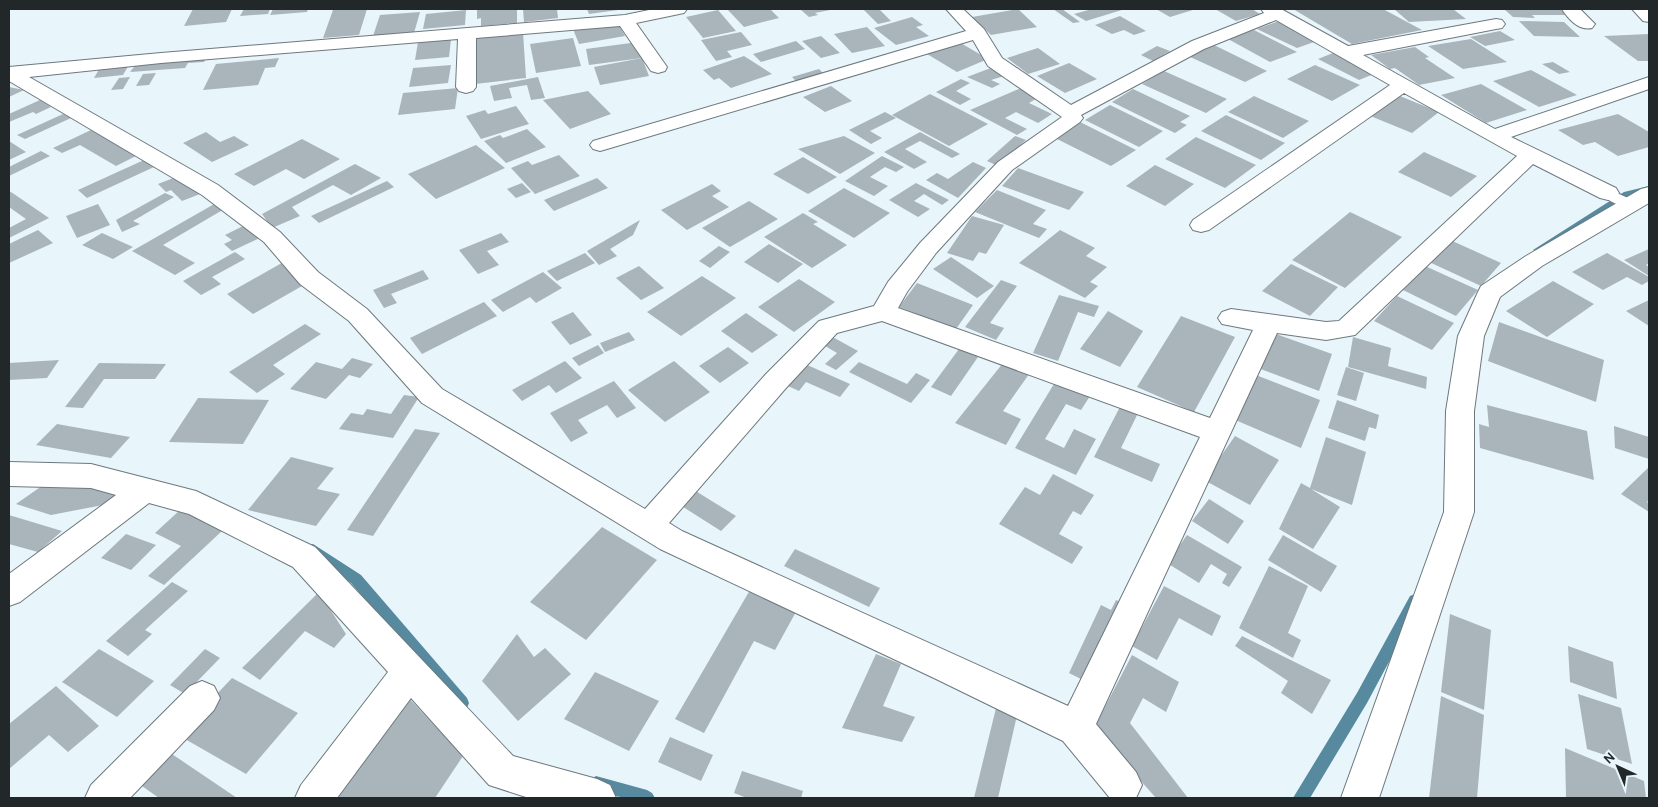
<svg xmlns="http://www.w3.org/2000/svg" width="1658" height="807" font-family="Karla,sans-serif">
	<style>
		.lines { fill: none; stroke-linecap: round; stroke-linejoin: round }
		.stream { fill: #57899f; fill-rule: evenodd }
		.building { fill: #a9b5bb }
		.service-casing { stroke: #6d797e; stroke-width: 2 }
		.minor-casing { stroke: #6d797e; stroke-width: 2 }
		.service { fill: #fff; fill-rule: evenodd }
		.minor { fill: #fff; fill-rule: evenodd }
	</style>
	<rect width="100%" height="100%" fill="#e8f5fb"/>
	<g class="lines">
		<!-- stream -->
		<path class="stream" d="M1649 186V192L1630 196 1541 252 1538 253 1533 250 1624 192Z
			M313 544 361 575 467 698 469 703 467 708 462 710 457 708 351 583 308 554 307 550 308 546Z
			M1415 594 1420 596 1422 600 1367 703 1310 798H1293L1357 693 1410 596Z
			M596 776 647 790 652 793 655 798C633 799 611 798 591 789L588 784 591 779Z"/>
	</g>
	<!-- building -->
	<path class="building" d="M193 9H232L226 22 184 26Z
		M244 9H270L268 14 240 16Z
		M273 9H308L307 12 270 15Z
		M367 9 359 35 323 38 333 10Z
		M477 9H517V23L481 26V18L477 19Z
		M523 9H557L558 18 524 22Z
		M587 9H618V10L589 14Z
		M727 9H770L779 18 744 27Z
		M800 9H830V10L815 13 818 15 809 17Z
		M863 9H884L880 10 891 21 878 24Z
		M1018 9 1037 27 991 35 972 17Z
		M1053 9H1062L1080 22 1073 23Z
		M1092 9H1125L1086 21 1074 14Z
		M1156 9H1196L1170 17Z
		M1215 9H1252L1260 14 1236 21Z
		M1293 9H1383L1422 30 1352 44Z
		M1394 9H1453L1466 19 1409 22Z
		M1504 9H1561L1568 15H1532L1535 18 1513 17Z
		M466 10 465 25 423 29 426 14Z
		M718 10 736 31 703 38 686 17Z
		M420 12 414 33 373 36 380 15Z
		M1120 16 1146 31 1134 35 1124 30 1112 34 1095 25Z
		M912 17 923 25 916 27 929 36 896 45 874 28Z
		M1279 21 1317 41 1297 48 1257 29Z
		M1519 21 1564 22 1580 37 1534 36Z
		M618 24 625 36 579 44 573 29Z
		M867 27 885 46 852 53 834 34Z
		M1254 30 1297 52 1270 62 1228 39Z
		M1500 31 1515 40 1485 46 1470 37Z
		M523 32 526 78 475 84 476 38Z
		M741 32 752 45 727 51 732 57 716 61 701 40Z
		M1649 34V61H1638L1604 36Z
		M821 36 840 53 821 58 802 41Z
		M573 38 581 66 536 73 530 44Z
		M451 39 449 57 415 60 418 42Z
		M1471 39 1507 62 1463 69 1428 46Z
		M796 41 805 49 761 62 753 54Z
		M638 42 642 58 589 65 586 49Z
		M959 42 988 59 957 72 927 54Z
		M1212 44 1267 71 1245 82 1188 56Z
		M1157 46 1170 51 1153 61 1141 55Z
		M1415 47 1429 57 1425 58 1455 78 1419 85 1395 68 1390 69 1371 55Z
		M1038 48 1060 64 1028 74 1007 58Z
		M1333 53 1374 74 1359 80 1318 59Z
		M208 56 204 62 188 63 185 68 130 72 138 62Z
		M744 56 772 74 731 88 719 78 714 80 703 70Z
		M279 58 275 67 265 68 258 85 203 90 216 64Z
		M642 58 649 76 600 85 594 67Z
		M1553 62 1570 72 1559 74 1542 64Z
		M130 63 123 75 94 78 101 66Z
		M1069 63 1097 79 1065 93 1037 76Z
		M451 65 448 83 409 87 413 68Z
		M1315 65 1360 85 1332 101 1287 79Z
		M996 66 1011 74 991 80 1000 84 992 88 967 77Z
		M819 69 825 75 798 83 792 77Z
		M1531 70 1577 95 1539 107 1493 81Z
		M1164 71 1227 99 1206 113 1142 84Z
		M156 73 149 85 136 86 143 74Z
		M130 77 123 89 111 90 119 78Z
		M538 77 545 98 531 100 527 85 509 88 512 98 494 101 490 86Z
		M961 79 970 83 956 91 971 99 960 105 936 92Z
		M1481 84 1527 110 1486 123 1441 95Z
		M831 86 852 101 825 112 803 97Z
		M9 87 24 90 9 97Z
		M458 88 455 109 398 115 403 93Z
		M1021 88 1039 97 1029 103 1052 114 1038 123 1016 112 1005 118 1027 129 1017 135 970 110Z
		M1133 89 1190 116 1180 122 1187 125 1175 133 1112 102Z
		M588 91 611 114 570 129 543 100Z
		M930 94 988 124 949 146 892 115Z
		M1395 94 1439 112 1412 133 1368 115Z
		M1254 96 1309 121 1283 138 1228 112Z
		M40 100 51 107 36 114 33 112 9 122V114Z
		M1110 105 1163 131 1139 147 1085 120Z
		M516 106 529 124 481 139 466 116 485 110 488 114Z
		M885 112 896 118 870 131 882 138 871 144 849 130Z
		M63 114 71 118 25 139 17 135Z
		M1618 114 1649 132V147L1618 156 1595 142 1583 145 1558 130Z
		M1226 115 1285 143 1261 160 1201 131Z
		M1078 121 1136 150 1111 166 1053 137Z
		M527 129 546 147 506 163 484 141 500 135 503 138Z
		M91 130 136 156 116 166 80 145 62 153 53 148Z
		M206 132 220 142 234 136 249 145 212 162 183 143Z
		M920 132 960 154 952 158 920 141 905 149 927 162 914 169 884 152Z
		M844 136 875 153 840 174 798 149Z
		M1015 136 1026 140 998 166 987 161Z
		M1196 137 1256 165 1225 188 1165 159Z
		M302 139 340 159 304 179 286 169 254 186 234 174Z
		M9 141 26 152 9 160Z
		M476 145 505 168 436 199 408 174Z
		M41 151 50 156 9 176V167Z
		M1424 152 1477 176 1451 197 1398 172Z
		M559 155 580 176 535 194 511 168 528 161 532 165Z
		M882 156 904 167 896 172 885 167 870 177 888 186 874 196 845 181Z
		M803 157 837 177 808 194 773 174Z
		M144 160 154 167 87 198 78 190Z
		M973 162 986 168 958 198 926 180 937 173 948 179Z
		M355 164 381 178 351 195 333 185 292 207 300 216 272 228 262 214Z
		M1155 165 1194 184 1165 206 1126 186Z
		M1018 168 1084 192 1069 210 1002 186Z
		M181 175 200 194 182 201 171 190 166 192 158 184Z
		M597 178 608 188 554 211 544 200Z
		M387 181 394 187 319 223 311 216Z
		M522 183 531 192 516 198 507 189Z
		M916 183 949 200 942 205 924 194 914 201 930 209 918 217 889 200Z
		M712 184 721 191 712 196 729 207 687 230 661 210Z
		M844 188 890 213 854 238 808 211Z
		M997 190 1046 210 1033 224 1047 229 1039 238 975 212Z
		M11 192 49 218 9 238V228L26 219 9 207V193Z
		M165 193 174 197 133 221 140 224 122 232 116 220Z
		M749 201 778 219 730 247 702 228Z
		M216 203 226 208 163 245 195 263 175 275 132 251Z
		M98 204 110 225 77 238 66 216Z
		M1350 212 1402 237 1345 288 1292 260Z
		M803 213 818 222 813 224 847 245 812 268 764 237Z
		M972 216 1004 225 986 254 979 252 973 261 947 253Z
		M640 220 633 235 610 249 617 256 599 265 587 251Z
		M247 224 262 237 232 251 224 244 232 240 225 235Z
		M38 230 53 243 9 263V244Z
		M1060 230 1095 248 1086 256 1107 267 1090 282 1098 286 1085 298 1019 263Z
		M102 233 133 247 113 259 82 245Z
		M501 233 509 242 487 251 499 265 478 274 459 250Z
		M1448 239 1501 263 1481 286 1427 261Z
		M769 244 803 264 778 283 744 262Z
		M719 246 730 252 710 268 699 261Z
		M1649 249V263L1646 265 1649 267V276L1624 260Z
		M235 252 245 259 212 277 221 284 201 295 183 281Z
		M585 253 595 263 557 281 547 271Z
		M1607 253 1649 277V281L1642 285 1627 277 1603 290 1572 272Z
		M951 257 994 286 977 298 933 269Z
		M287 260 309 282 253 314 227 294Z
		M1291 264 1338 287 1310 316 1262 291Z
		M639 266 664 288 641 300 616 278Z
		M1425 266 1478 290 1456 316 1403 290Z
		M423 270 429 279 391 294 397 303 384 308 373 290Z
		M543 272 562 288 536 303 530 297 503 312 491 300Z
		M702 276 736 298 681 336 647 312Z
		M799 279 835 302 794 332 758 307Z
		M1001 280 1017 286 990 323 1004 328 996 340 965 327Z
		M1553 281 1594 304 1547 337 1506 311Z
		M917 283 973 305 956 329 899 307Z
		M1059 295 1099 306 1094 317 1078 312 1058 361 1033 353Z
		M1397 296 1454 323 1432 350 1374 321Z
		M1649 300V326L1626 311Z
		M484 302 497 316 422 354 410 338Z
		M1108 311 1143 331 1120 367 1080 349Z
		M573 312 592 335 570 345 551 322Z
		M746 313 778 335 752 353 721 331Z
		M1181 316 1235 337 1194 412 1137 387Z
		M1499 322 1604 360 1596 402 1488 361Z
		M305 324 321 334 273 365 285 374 257 393 229 372Z
		M629 332 635 340 605 352 600 343Z
		M1273 333 1332 354 1319 391 1258 368Z
		M829 335 858 351 836 370 825 364 837 353 820 343Z
		M1353 337 1391 348 1388 366 1427 377 1426 389 1348 367Z
		M598 345 604 353 579 366 572 358Z
		M728 347 749 363 720 383 699 366Z
		M959 349 978 357 951 396 931 387Z
		M352 358 373 364 360 378 349 375 326 399 290 389 316 362 342 369Z
		M1007 358 1032 370 1003 411 1021 419 1006 445 955 423Z
		M59 360 47 378 9 380V363Z
		M565 361 582 378 556 393 549 385 522 401 512 390Z
		M674 361 710 392 665 422 628 390Z
		M859 362 907 384 916 373 930 380 911 403 849 372Z
		M99 363 166 364 155 379H104L83 408 65 407Z
		M805 364 850 384 840 397 806 382 799 391 788 386Z
		M1346 367 1364 373 1356 401 1337 395Z
		M1253 374 1320 400 1301 448 1233 419Z
		M1057 379 1092 393 1081 410 1066 404 1045 439 1064 448 1074 429 1096 439 1076 475 1015 448Z
		M614 381 636 408 617 418 607 405 578 420 588 433 571 442 550 413Z
		M404 395 419 397 393 438 339 429 351 413 363 415 367 409 391 414Z
		M198 398 269 400 243 444 169 442Z
		M1337 400 1379 415 1376 429 1369 427 1365 441 1328 428Z
		M1122 403 1140 409 1121 448 1160 464 1152 482 1094 457Z
		M1487 405 1587 431 1594 480 1480 448 1479 424 1489 427Z
		M57 424 130 437 111 458 36 445Z
		M1614 426 1649 437V459L1615 448Z
		M415 429 440 433 373 536 347 530Z
		M1235 436 1279 460 1250 505 1204 480Z
		M1326 437 1366 452 1352 505 1311 489 1340 507 1313 549 1279 529 1301 483 1310 488Z
		M291 457 334 468 317 489 340 494 316 526 248 510Z
		M1649 467V500L1647 502 1649 504V512L1621 494Z
		M1053 474 1094 495 1081 515 1073 511 1059 534 1083 547 1072 564 999 524 1025 487 1040 495Z
		M49 481 120 493 103 505 51 515 16 504Z
		M694 490 736 516 721 531 680 505Z
		M1209 499 1244 521 1228 544 1192 521Z
		M180 510 222 531 164 585 148 576 181 546 155 533Z
		M9 515 62 531 38 552 9 544Z
		M602 527 657 560 586 640 530 602Z
		M126 534 156 545 131 570 101 558Z
		M1187 535 1242 567 1229 587 1222 583 1227 574 1211 564 1199 583 1167 563Z
		M1283 535 1337 566 1321 592 1268 560Z
		M795 549 880 588 869 607 784 566Z
		M1269 566 1308 586 1288 633 1301 640 1293 658 1239 628Z
		M172 582 188 591 145 630 152 634 128 656 106 641Z
		M1164 586 1221 616 1212 636 1179 618 1157 660 1132 646Z
		M750 590 797 610 775 650 754 641 704 733 675 719Z
		M319 592 346 634 334 648 305 631 260 680 242 668Z
		M1116 600 1127 605 1091 684 1069 673 1101 605 1111 610Z
		M1450 614 1491 630 1484 710 1441 692Z
		M517 634 534 657 545 648 571 674 518 721 482 681Z
		M1242 636 1331 680 1312 714 1281 693 1288 681 1235 646Z
		M1568 646 1613 662 1617 699 1570 682Z
		M99 649 154 681 117 717 62 682Z
		M205 649 220 658 185 694 170 685Z
		M876 654 901 664 883 706 915 717 902 742 842 728Z
		M1132 655 1179 682 1166 712 1143 698 1130 723 1188 798H1156L1094 728Z
		M595 672 659 701 629 751 564 719Z
		M232 678 298 713 246 774 178 735Z
		M56 686 99 726 68 752 49 735 9 769V724Z
		M404 693 463 756 435 798H325Z
		M1578 694 1621 708 1632 764 1587 749Z
		M1441 696 1484 715 1477 798H1429Z
		M997 704 1018 711 998 798H974Z
		M670 737 713 755 701 781 658 762Z
		M163 748 237 798H159L132 779Z
		M1565 748 1644 781 1646 798H1566Z
		M742 771 803 791 801 798H747L734 793Z"/>
	<g class="lines">
		<defs>
			<path id="service" d="M1608 189 1628 198 1637 200 1639 203 1637 206C1625 209 1609 203 1601 193Z"/>
			<path id="minor" d="M654 9H687L684 13 636 23 667 67 665 71 658 73 651 71 620 26 476 38V87L473 91 466 93 459 91 456 87 458 39 161 63 29 77 218 185 280 232 318 272 367 309 442 389 645 509 766 374 819 321 874 306 888 282 920 243 998 162 1062 117 988 66 973 40 607 149 600 151 593 149 590 145 593 141 966 31 946 9H963L984 29 1002 58 1071 105 1192 41 1264 13 1261 9H1281L1348 46 1496 19 1502 20 1505 24 1502 28 1496 29 1363 55 1495 129 1649 77V89L1511 137 1616 188 1619 193 1616 198 1608 200 1600 198 1533 164 1355 335 1326 340 1277 333 1096 724 1136 772 1142 785 1136 798H1110L1063 741 934 678 660 549 422 403 349 321 300 284 264 242 202 195 9 81V67L161 53 625 15ZM1276 20 1390 85 1193 220 1190 225 1193 230 1201 232 1209 230 1404 93 1517 156 1339 321 1326 322 1231 309 1222 312 1218 318 1222 324 1253 330 1210 418 898 308 907 292 936 253 1012 170 1080 122 1083 118 1081 115 1204 49ZM882 321 1200 437 1068 706 682 531 669 523 786 388 837 333Z
				M1562 9H1580L1595 24 1592 28C1579 31 1568 19 1562 9Z
				M1632 9H1649V22L1643 21Z
				M1649 187V203L1542 266 1500 297 1484 336 1474 411V512L1379 798H1341L1444 512 1446 411 1458 336 1478 292 1481 286 1526 256 1641 189Z
				M9 462 91 464 196 491 315 547 513 756 597 779 610 785 616 798H529L489 785 411 698 337 798H295L301 785 388 672 293 567 189 514 149 503 20 602 9 606V574L116 495 91 488 9 486Z
				M202 681 214 686 220 698 214 710 130 798H85L91 785 190 686Z"/>
		</defs>
		<!-- service casing -->
		<use href="#service" class="service-casing"/>
		<!-- minor casing -->
		<use href="#minor" class="minor-casing"/>
		<!-- service -->
		<use href="#service" class="service"/>
		<!-- minor -->
		<use href="#minor" class="minor"/>
	</g>
	<!-- border -->
	<rect width="1658" height="807" fill="none" stroke="#222729" stroke-width="20"/>
	<!-- north arrow -->
	<g transform="translate(1618 767) rotate(316)" stroke="#e8f5fb" stroke-width="4" paint-order="stroke">
	<path d="M0-4L9 19L0 12L-9 19Z" fill="#222729"/>
	<text y="-8" font-size="14" font-weight="bold" text-anchor="middle" fill="#222729">N</text>
	</g>
</svg>
